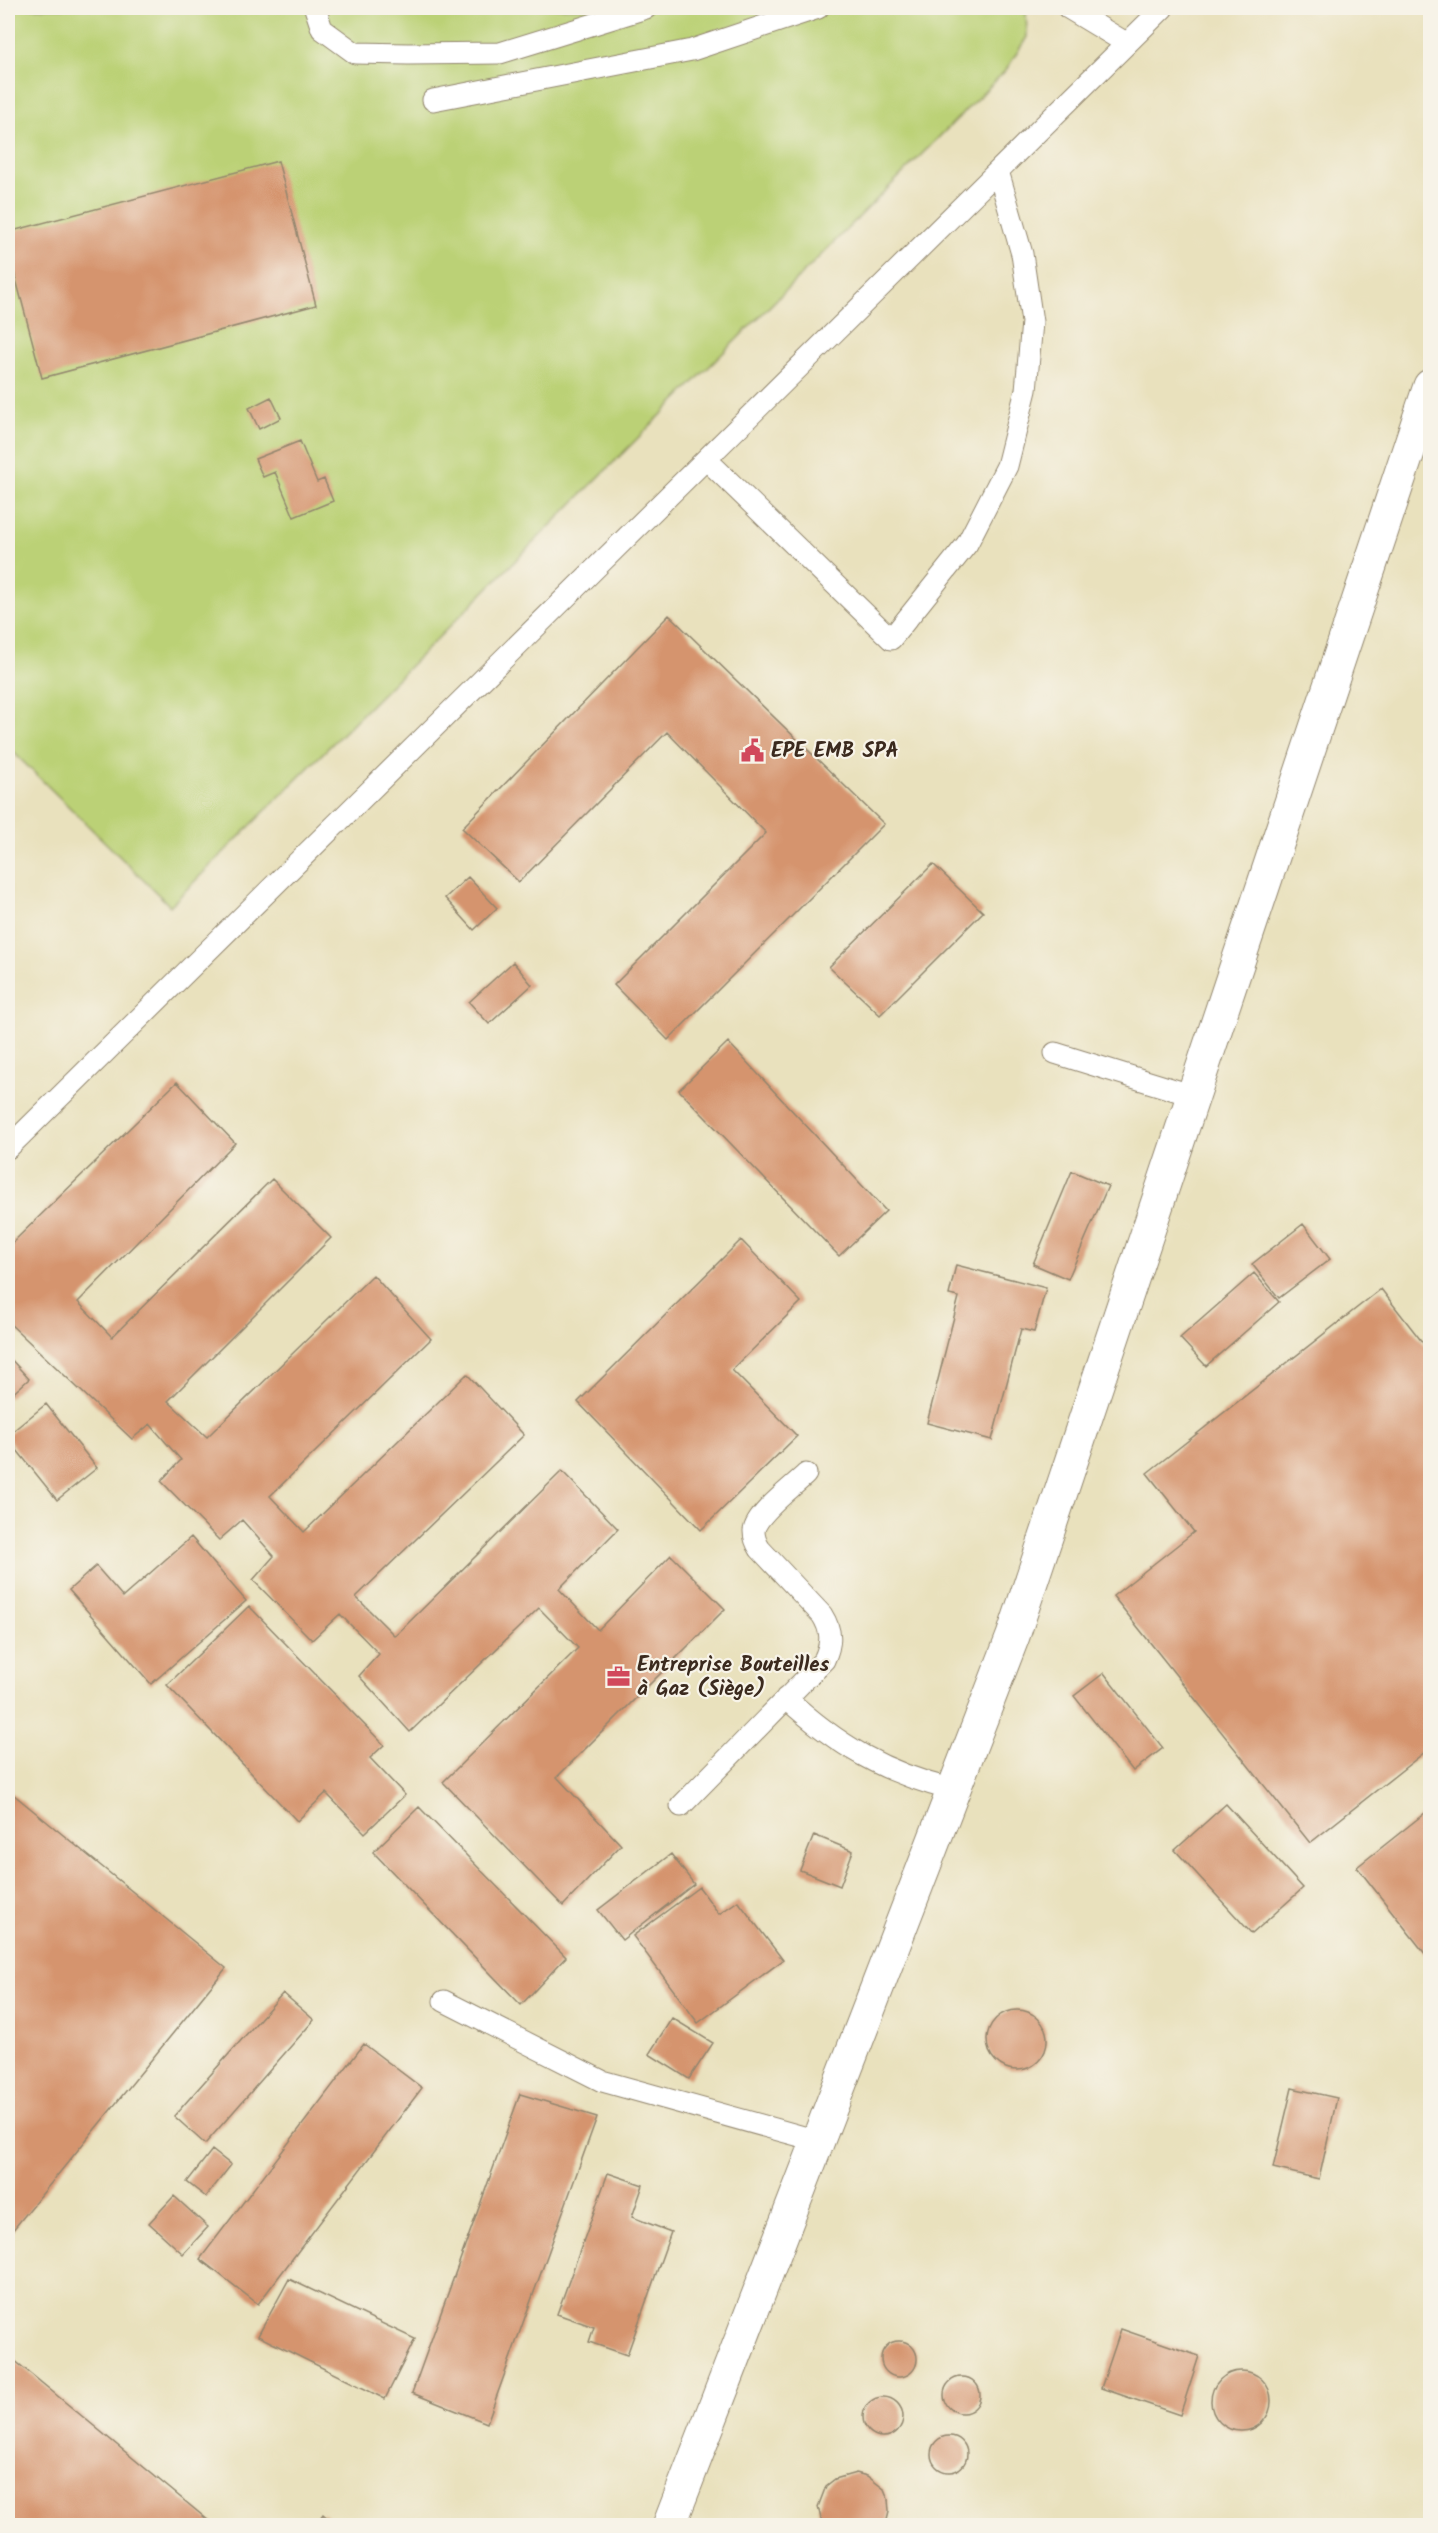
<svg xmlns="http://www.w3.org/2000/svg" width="1438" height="2533" font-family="Kalam,sans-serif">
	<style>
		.pitch { fill: #bbd176; stroke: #7b7e4a; stroke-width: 1.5 }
		.building { fill: #d5946e }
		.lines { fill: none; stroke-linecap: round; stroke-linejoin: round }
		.service-casing { stroke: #92866e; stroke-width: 23 }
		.minor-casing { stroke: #92866e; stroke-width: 35 }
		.service { stroke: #fff; stroke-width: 21 }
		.minor { stroke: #fff; stroke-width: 33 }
		.labels { text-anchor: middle; stroke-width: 4.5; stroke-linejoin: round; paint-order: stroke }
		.poi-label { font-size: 21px; font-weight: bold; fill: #3b2a1e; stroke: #f7f3e8; text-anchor: start }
	</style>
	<rect width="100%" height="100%" fill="#f7f3e8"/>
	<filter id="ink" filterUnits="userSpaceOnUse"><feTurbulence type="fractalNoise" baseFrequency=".0167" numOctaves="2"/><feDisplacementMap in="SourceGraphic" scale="12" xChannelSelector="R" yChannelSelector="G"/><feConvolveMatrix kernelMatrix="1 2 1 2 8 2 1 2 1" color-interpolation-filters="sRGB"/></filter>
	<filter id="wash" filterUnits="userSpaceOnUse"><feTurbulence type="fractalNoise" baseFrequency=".008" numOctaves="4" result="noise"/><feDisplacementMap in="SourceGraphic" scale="24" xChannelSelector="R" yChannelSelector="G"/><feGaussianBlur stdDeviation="1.35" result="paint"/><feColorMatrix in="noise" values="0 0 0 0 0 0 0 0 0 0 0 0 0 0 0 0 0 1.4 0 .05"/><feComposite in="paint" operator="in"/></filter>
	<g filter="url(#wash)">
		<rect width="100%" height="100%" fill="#e9e1bd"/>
		<!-- pitch -->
		<path class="pitch" d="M8 8H1026L1027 37 1006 70 170 906 8 747Z"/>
		<g id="blocks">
			<!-- building -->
			<path class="building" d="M278 161 316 305 42 378 8 249V232Z
				M271 397 281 418 259 429 249 408Z
				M300 441 317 482 324 479 333 501 294 517 275 472 263 477 255 459Z
				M669 615 884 824 668 1040 614 985 766 833 667 732 519 882 462 828Z
				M933 864 983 912 880 1015 829 967Z
				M468 877 497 908 474 930 445 898Z
				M513 962 532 985 489 1024 469 1002Z
				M728 1042 886 1211 839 1256 679 1090Z
				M177 1082 235 1143 78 1302 112 1337 272 1179 331 1238 168 1401 207 1437 373 1275 431 1339 270 1496 304 1532 467 1374 524 1435 356 1597 395 1636 562 1471 618 1529 559 1589 598 1630 671 1555 725 1609 557 1777 621 1845 563 1906 443 1782 578 1648 539 1608 410 1732 359 1676 379 1654 340 1614 312 1640 253 1580 274 1556 242 1520 219 1540 161 1481 181 1460 150 1424 132 1439 8 1322V1247Z
				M1072 1171 1108 1186 1068 1279 1033 1264Z
				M1303 1224 1330 1259 1279 1298 1252 1264Z
				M741 1240 801 1302 732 1370 797 1436 701 1530 578 1402Z
				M956 1265 1046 1288 1034 1332 1021 1329 992 1440 927 1423 959 1297 949 1295Z
				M1254 1273 1279 1302 1206 1366 1180 1338Z
				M1381 1289 1430 1352V1748L1310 1843 1113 1596 1194 1532 1147 1473Z
				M8 1356 29 1379 8 1398Z
				M46 1404 97 1468 57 1500 8 1439V1435Z
				M191 1537 246 1601 151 1684 69 1590 96 1566 123 1597Z
				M249 1606 384 1745 370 1758 405 1795 365 1833 326 1793 297 1821 167 1685Z
				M1104 1673 1163 1748 1133 1771 1074 1696Z
				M8 1790 226 1968 8 2236Z
				M1226 1804 1303 1888 1252 1934 1175 1850Z
				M419 1807 566 1957 521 2005 373 1852Z
				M1430 1809V1960L1357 1867Z
				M814 1835 853 1851 840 1886 800 1870Z
				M671 1854 694 1884 622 1940 598 1910Z
				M699 1887 719 1914 738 1901 783 1960 698 2023 633 1936Z
				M283 1993 314 2020 205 2144 174 2116Z
				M987 2040a30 30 0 1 1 60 0a30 30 0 1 1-60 0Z
				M672 2018 713 2043 689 2079 649 2054Z
				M364 2044 422 2088 258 2304 200 2259Z
				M1292 2088 1337 2098 1319 2179 1273 2168Z
				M520 2094 597 2117 487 2423 412 2393Z
				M212 2150 231 2165 206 2197 187 2182Z
				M608 2173 643 2185 632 2217 671 2232 627 2355 589 2342 594 2327 557 2314Z
				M174 2196 208 2227 183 2254 149 2223Z
				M289 2279 415 2339 385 2399 258 2336Z
				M1121 2329 1199 2356 1180 2415 1101 2388Z
				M881 2359a18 18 0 1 1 36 0a18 18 0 1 1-36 0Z
				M8 2355 215 2526H8Z
				M1211 2401a30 30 0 1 1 60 0a30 30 0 1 1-60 0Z
				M944 2395a18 18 0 1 1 36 0a18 18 0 1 1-36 0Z
				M863 2417a20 20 0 1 1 40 0a20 20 0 1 1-40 0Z
				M931 2454a18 18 0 1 1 36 0a18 18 0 1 1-36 0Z
				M856 2473 867 2476 884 2489 888 2499 889 2512 886 2524 823 2526 818 2507 826 2486 835 2479Z
				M323 2514 337 2526H314Z"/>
		</g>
	</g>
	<g filter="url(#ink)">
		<use href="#blocks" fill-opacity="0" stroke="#92866e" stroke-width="1.5"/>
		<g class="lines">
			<defs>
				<path id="service" d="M315 8 322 29 355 53 408 54 500 53 646 8
					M1068 8 1126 43
					M433 100 692 50 818 8
					M706 459 891 639 967 544 1007 466 1026 390 1032 322 1022 254 998 171
					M1055 1053 1194 1096
					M8 1148 1163 8
					M786 1698C838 1746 885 1773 953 1790
					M681 1806 824 1660C832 1643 832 1631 822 1615L760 1549C756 1543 754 1538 754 1531 756 1514 794 1486 806 1474
					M444 2001 602 2081 818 2141"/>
				<path id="minor" d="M669 2526 1013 1636 1430 386"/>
			</defs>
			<!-- service casing -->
			<use href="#service" class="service-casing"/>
			<!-- minor casing -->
			<use href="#minor" class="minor-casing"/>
			<!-- service -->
			<use href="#service" class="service"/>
			<!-- minor -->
			<use href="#minor" class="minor"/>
		</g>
	</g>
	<!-- icons -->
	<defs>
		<symbol id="civic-bare" viewBox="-9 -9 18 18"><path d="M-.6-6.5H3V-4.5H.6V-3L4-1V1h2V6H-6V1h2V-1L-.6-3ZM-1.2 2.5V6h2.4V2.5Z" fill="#d1495b" stroke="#f7f3e8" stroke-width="2.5" paint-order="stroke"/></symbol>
		<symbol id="office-bare" viewBox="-9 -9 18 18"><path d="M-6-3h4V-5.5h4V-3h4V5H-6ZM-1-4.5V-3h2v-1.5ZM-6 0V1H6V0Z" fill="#d1495b" stroke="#f7f3e8" stroke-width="2.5" paint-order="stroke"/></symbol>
	</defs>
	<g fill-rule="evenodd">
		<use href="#civic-bare" x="736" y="734" width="33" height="33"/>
		<use href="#office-bare" x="602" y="1660" width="33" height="33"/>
	</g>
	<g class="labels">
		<!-- poi labels -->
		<g class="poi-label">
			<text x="771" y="757">EPE EMB SPA</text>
			<text x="637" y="1671">Entreprise Bouteilles<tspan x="637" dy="24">à Gaz (Siège)</tspan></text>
		</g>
	</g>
	<!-- margin -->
	<rect width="1438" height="2533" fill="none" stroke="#f7f3e8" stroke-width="30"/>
</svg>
